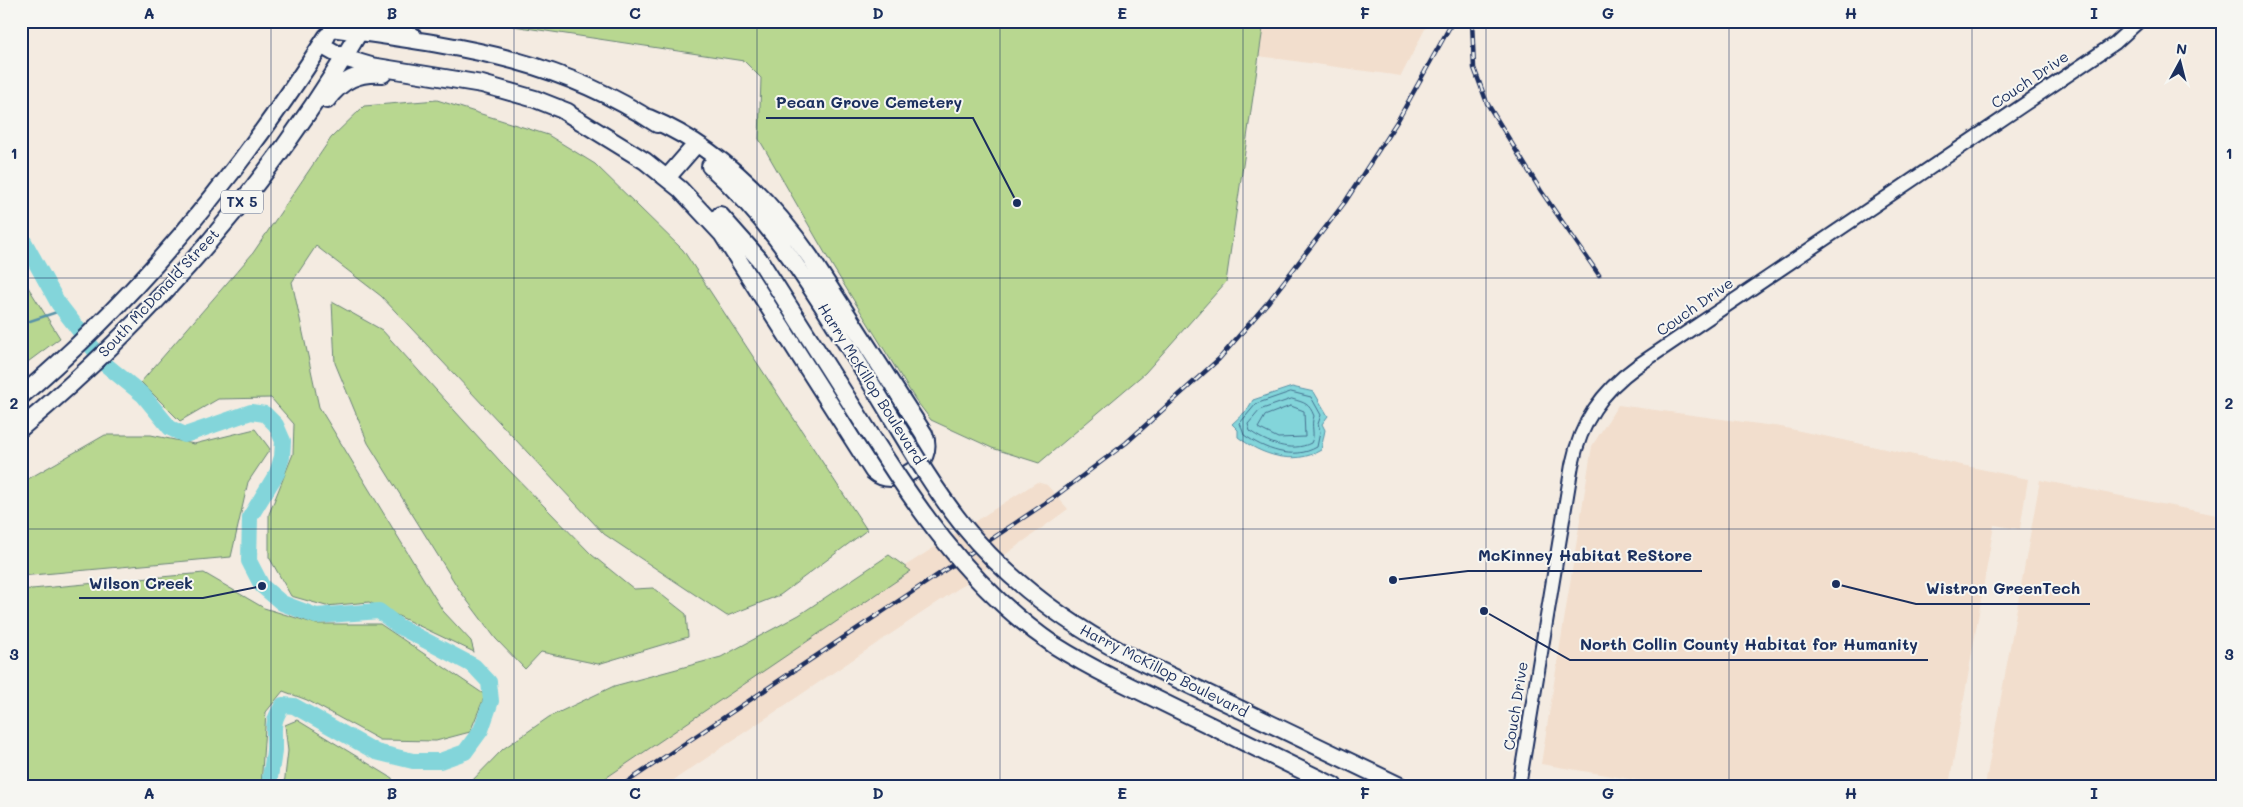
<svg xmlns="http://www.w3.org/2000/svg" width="2243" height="807" font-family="Mali,sans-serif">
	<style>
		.built { fill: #f2decd }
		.green { fill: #b8d790; stroke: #6a8377 }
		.water { fill: #83d5da; stroke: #5993a8 }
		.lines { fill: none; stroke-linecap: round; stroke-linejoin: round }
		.shore { stroke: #457190; stroke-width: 1 }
		.stream { stroke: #5993a8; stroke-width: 2.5 }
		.river { stroke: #83d5da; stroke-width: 16 }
		.minor-casing { stroke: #1b2f5e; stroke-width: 16 }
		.major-casing { stroke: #1b2f5e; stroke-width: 20 }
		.minor { stroke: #f6f6f2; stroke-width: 12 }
		.major { stroke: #f6f6f2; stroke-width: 16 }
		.rail-casing { stroke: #1b2f5e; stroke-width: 4.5 }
		.rail { stroke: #f6f6f2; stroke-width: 2.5; stroke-dasharray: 8; stroke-linecap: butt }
		.major-bridge-casing { stroke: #1b2f5e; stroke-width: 20; stroke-linecap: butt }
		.major-bridge { stroke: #f6f6f2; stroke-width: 16 }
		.grid { fill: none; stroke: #1b2f5e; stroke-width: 1; stroke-opacity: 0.55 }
		.labels { text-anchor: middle; stroke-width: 4; stroke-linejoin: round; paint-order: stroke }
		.shield { fill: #f6f6f2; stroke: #5d6b8a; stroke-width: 1 }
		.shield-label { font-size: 14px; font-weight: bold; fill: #1b2f5e }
		.street-label { font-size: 15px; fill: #1b2f5e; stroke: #f6f6f2 }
		.leader { fill: none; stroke: #1b2f5e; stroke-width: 2 }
		.callout-dot { fill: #1b2f5e; stroke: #f6f6f2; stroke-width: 2 }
		.callout-label { font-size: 16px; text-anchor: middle; font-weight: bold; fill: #1b2f5e; stroke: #f6f6f2; stroke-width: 4; stroke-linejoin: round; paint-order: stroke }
		.neatline { fill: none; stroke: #1b2f5e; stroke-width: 2 }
		.grid-label { font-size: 16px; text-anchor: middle; font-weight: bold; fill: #1b2f5e }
	</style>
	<rect width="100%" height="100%" fill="#f4ebe1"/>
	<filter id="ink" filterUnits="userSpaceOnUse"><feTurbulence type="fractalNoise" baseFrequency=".02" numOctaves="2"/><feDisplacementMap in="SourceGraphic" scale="10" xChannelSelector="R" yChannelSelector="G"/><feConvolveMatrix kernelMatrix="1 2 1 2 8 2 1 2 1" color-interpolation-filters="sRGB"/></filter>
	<g filter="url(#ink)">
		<!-- built -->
		<path class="built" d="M1264 21H1429L1401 76 1259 56Z
			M1618 405 1781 427 2028 479 2020 529 1994 525 1949 786H1672L1541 764 1592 446Z
			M2040 480 2222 516V786H1985Z
			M1037 482 1047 485 1068 509 962 586 665 786H566L842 606Z"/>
		<!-- green -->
		<path class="green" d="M480 21H1264L1226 282 1145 373 1039 463 992 448 931 420 915 399 833 267 759 139 761 78 744 61Z
			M437 100 548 135 595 164 683 250 867 530 780 595 727 616 604 534 381 296 316 246 292 282 319 407 443 611 471 641 474 652 369 602 326 606 291 596 269 557V514L293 454 294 424 271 398 218 399 180 421 141 382 253 253 331 138 364 106Z
			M21 276 60 338 21 367Z
			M332 302 382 330 500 461 592 555 634 589 653 588 686 614 688 637 598 664 541 652 525 669 496 639 460 591 368 443 335 363Z
			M255 429 270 449 248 482 231 557 21 576V483L105 435H151L194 444Z
			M889 555 911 571 594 786H467L503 749 549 717 614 686 721 657 799 615Z
			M204 573 264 608 316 624H380L485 695 470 732 436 741 380 740 307 700 283 691 266 712 261 786H21V590Z
			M297 720 392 778 394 786H284L288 751 285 725Z"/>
		<!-- water -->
		<path class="water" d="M1292 387 1314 392 1328 416 1322 424 1325 430 1321 450C1294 466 1261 455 1238 437V430L1232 424 1247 410 1253 400Z"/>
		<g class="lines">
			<!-- shore -->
			<path class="shore" d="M1291 392 1311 397 1321 415 1318 424 1320 432 1317 447C1293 461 1264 449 1244 435L1240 423 1256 404Z
				M1292 399C1305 403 1309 403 1314 416 1310 426 1316 434 1311 443 1292 453 1266 443 1250 431L1248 424 1260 410Z
				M1291 406 1304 411 1305 437 1278 438 1258 428 1265 416Z"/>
			<!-- stream -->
			<path class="stream" d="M21 324 63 310"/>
			<!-- river -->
			<path class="river" d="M21 236 58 303 106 365 143 395 170 428 185 435 251 412 265 414 276 425 283 441 282 457 277 473 250 517 249 561 262 586 282 603 316 616 379 611 398 626 474 666 489 682 491 701 481 730 465 752 440 761H413L376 752 294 706 283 705C270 723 275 731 274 750 273 762 270 774 269 786"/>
			<defs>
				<path id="minor" d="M1519 786 1572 465C1581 422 1601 392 1637 366L2115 43 2139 21"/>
				<path id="major" d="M392 21 400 31 413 36
					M332 28C453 46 552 55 657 124
					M321 45 344 58 371 66 482 84 535 99 568 112
					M327 100C342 80 358 72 383 74
					M559 108 645 161 680 189 722 234 873 471C895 491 937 464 924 434L810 257C769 198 715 146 649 118
					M710 166C781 229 827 313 877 393
					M672 172 692 149
					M720 215 759 259 853 407
					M21 396C143 293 242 169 327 36
					M21 428C157 314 275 177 364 24
					M1125 654 1400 786
					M1113 678 1334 786"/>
			</defs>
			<!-- minor casing -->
			<use href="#minor" class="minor-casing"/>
			<!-- major casing -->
			<use href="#major" class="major-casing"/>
			<!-- minor -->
			<use href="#minor" class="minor"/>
			<!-- major -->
			<use href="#major" class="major"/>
			<defs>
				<path id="rail" d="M1472 21 1474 68 1487 103 1541 191 1599 275
					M621 786 1053 498 1126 443 1219 359 1269 301 1345 202 1398 120 1453 21"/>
			</defs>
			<!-- rail casing -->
			<use href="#rail" class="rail-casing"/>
			<!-- rail -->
			<use href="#rail" class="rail"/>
			<defs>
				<path id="major-bridge" d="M877 393C904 437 930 484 962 524 1007 580 1063 621 1125 654
					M853 407C910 497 964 584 1054 645 1073 657 1093 668 1113 678"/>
			</defs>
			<!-- major-bridge casing -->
			<use href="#major-bridge" class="major-bridge-casing"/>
			<!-- major-bridge -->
			<use href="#major-bridge" class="major-bridge"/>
		</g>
	</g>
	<!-- grid -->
	<path class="grid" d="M271 21V786M514 21V786M757 21V786M1000 21V786M1243 21V786M1486 21V786M1729 21V786M1972 21V786M21 278H2222M21 529H2222"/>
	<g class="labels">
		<!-- shield labels -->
		<rect class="shield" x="221" y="190.5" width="42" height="23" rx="4"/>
		<g class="shield-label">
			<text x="242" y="207">TX 5</text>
		</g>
		<!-- street labels -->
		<g class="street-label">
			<text transform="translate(2030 80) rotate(-34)" y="5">Couch Drive</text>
			<text transform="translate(159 293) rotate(-47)" y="5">South McDonald Street</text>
			<text transform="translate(1695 307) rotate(-35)" y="5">Couch Drive</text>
			<text transform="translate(871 384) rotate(58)" y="5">Harry McKillop Boulevard</text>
			<text transform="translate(1164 671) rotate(27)" y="5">Harry McKillop Boulevard</text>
			<text transform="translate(1516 706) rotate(-81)" y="5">Couch Drive</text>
		</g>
	</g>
	<!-- callouts -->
	<path class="leader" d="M1017 203L973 118H766M1393 580L1468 571H1702M262 586L203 598H79M1836 584L1916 604H2090M1484 611L1570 660H1928"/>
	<g class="callout-dot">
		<circle cx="1017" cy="203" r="5"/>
		<circle cx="1393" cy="580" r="5"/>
		<circle cx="262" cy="586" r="5"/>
		<circle cx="1836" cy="584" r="5"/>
		<circle cx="1484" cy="611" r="5"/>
	</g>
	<g class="callout-label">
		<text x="869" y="108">Pecan Grove Cemetery</text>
		<text x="1585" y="561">McKinney Habitat ReStore</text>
		<text x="141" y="589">Wilson Creek</text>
		<text x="2003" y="594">Wistron GreenTech</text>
		<text x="1749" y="650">North Collin County Habitat for Humanity</text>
	</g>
	<!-- margin -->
	<rect width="2243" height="807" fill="none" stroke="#f6f6f2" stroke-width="55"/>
	<!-- north arrow -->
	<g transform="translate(2180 62) rotate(7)" stroke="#f6f6f2" stroke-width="4" paint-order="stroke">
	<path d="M0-4L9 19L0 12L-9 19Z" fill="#1b2f5e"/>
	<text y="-8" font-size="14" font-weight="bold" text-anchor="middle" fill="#1b2f5e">N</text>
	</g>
	<rect x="28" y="28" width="2188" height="752" class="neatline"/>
	<g class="grid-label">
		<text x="149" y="19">A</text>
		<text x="392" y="19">B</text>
		<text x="635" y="19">C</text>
		<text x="878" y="19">D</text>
		<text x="1122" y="19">E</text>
		<text x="1365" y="19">F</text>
		<text x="1608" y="19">G</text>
		<text x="1851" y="19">H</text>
		<text x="2094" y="19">I</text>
		<text x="14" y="159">1</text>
		<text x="2229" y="159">1</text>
		<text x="14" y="409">2</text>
		<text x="2229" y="409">2</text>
		<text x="14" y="660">3</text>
		<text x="2229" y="660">3</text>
		<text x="149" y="799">A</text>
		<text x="392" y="799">B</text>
		<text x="635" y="799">C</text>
		<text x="878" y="799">D</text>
		<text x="1122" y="799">E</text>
		<text x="1365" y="799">F</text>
		<text x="1608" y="799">G</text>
		<text x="1851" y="799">H</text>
		<text x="2094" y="799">I</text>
	</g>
</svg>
